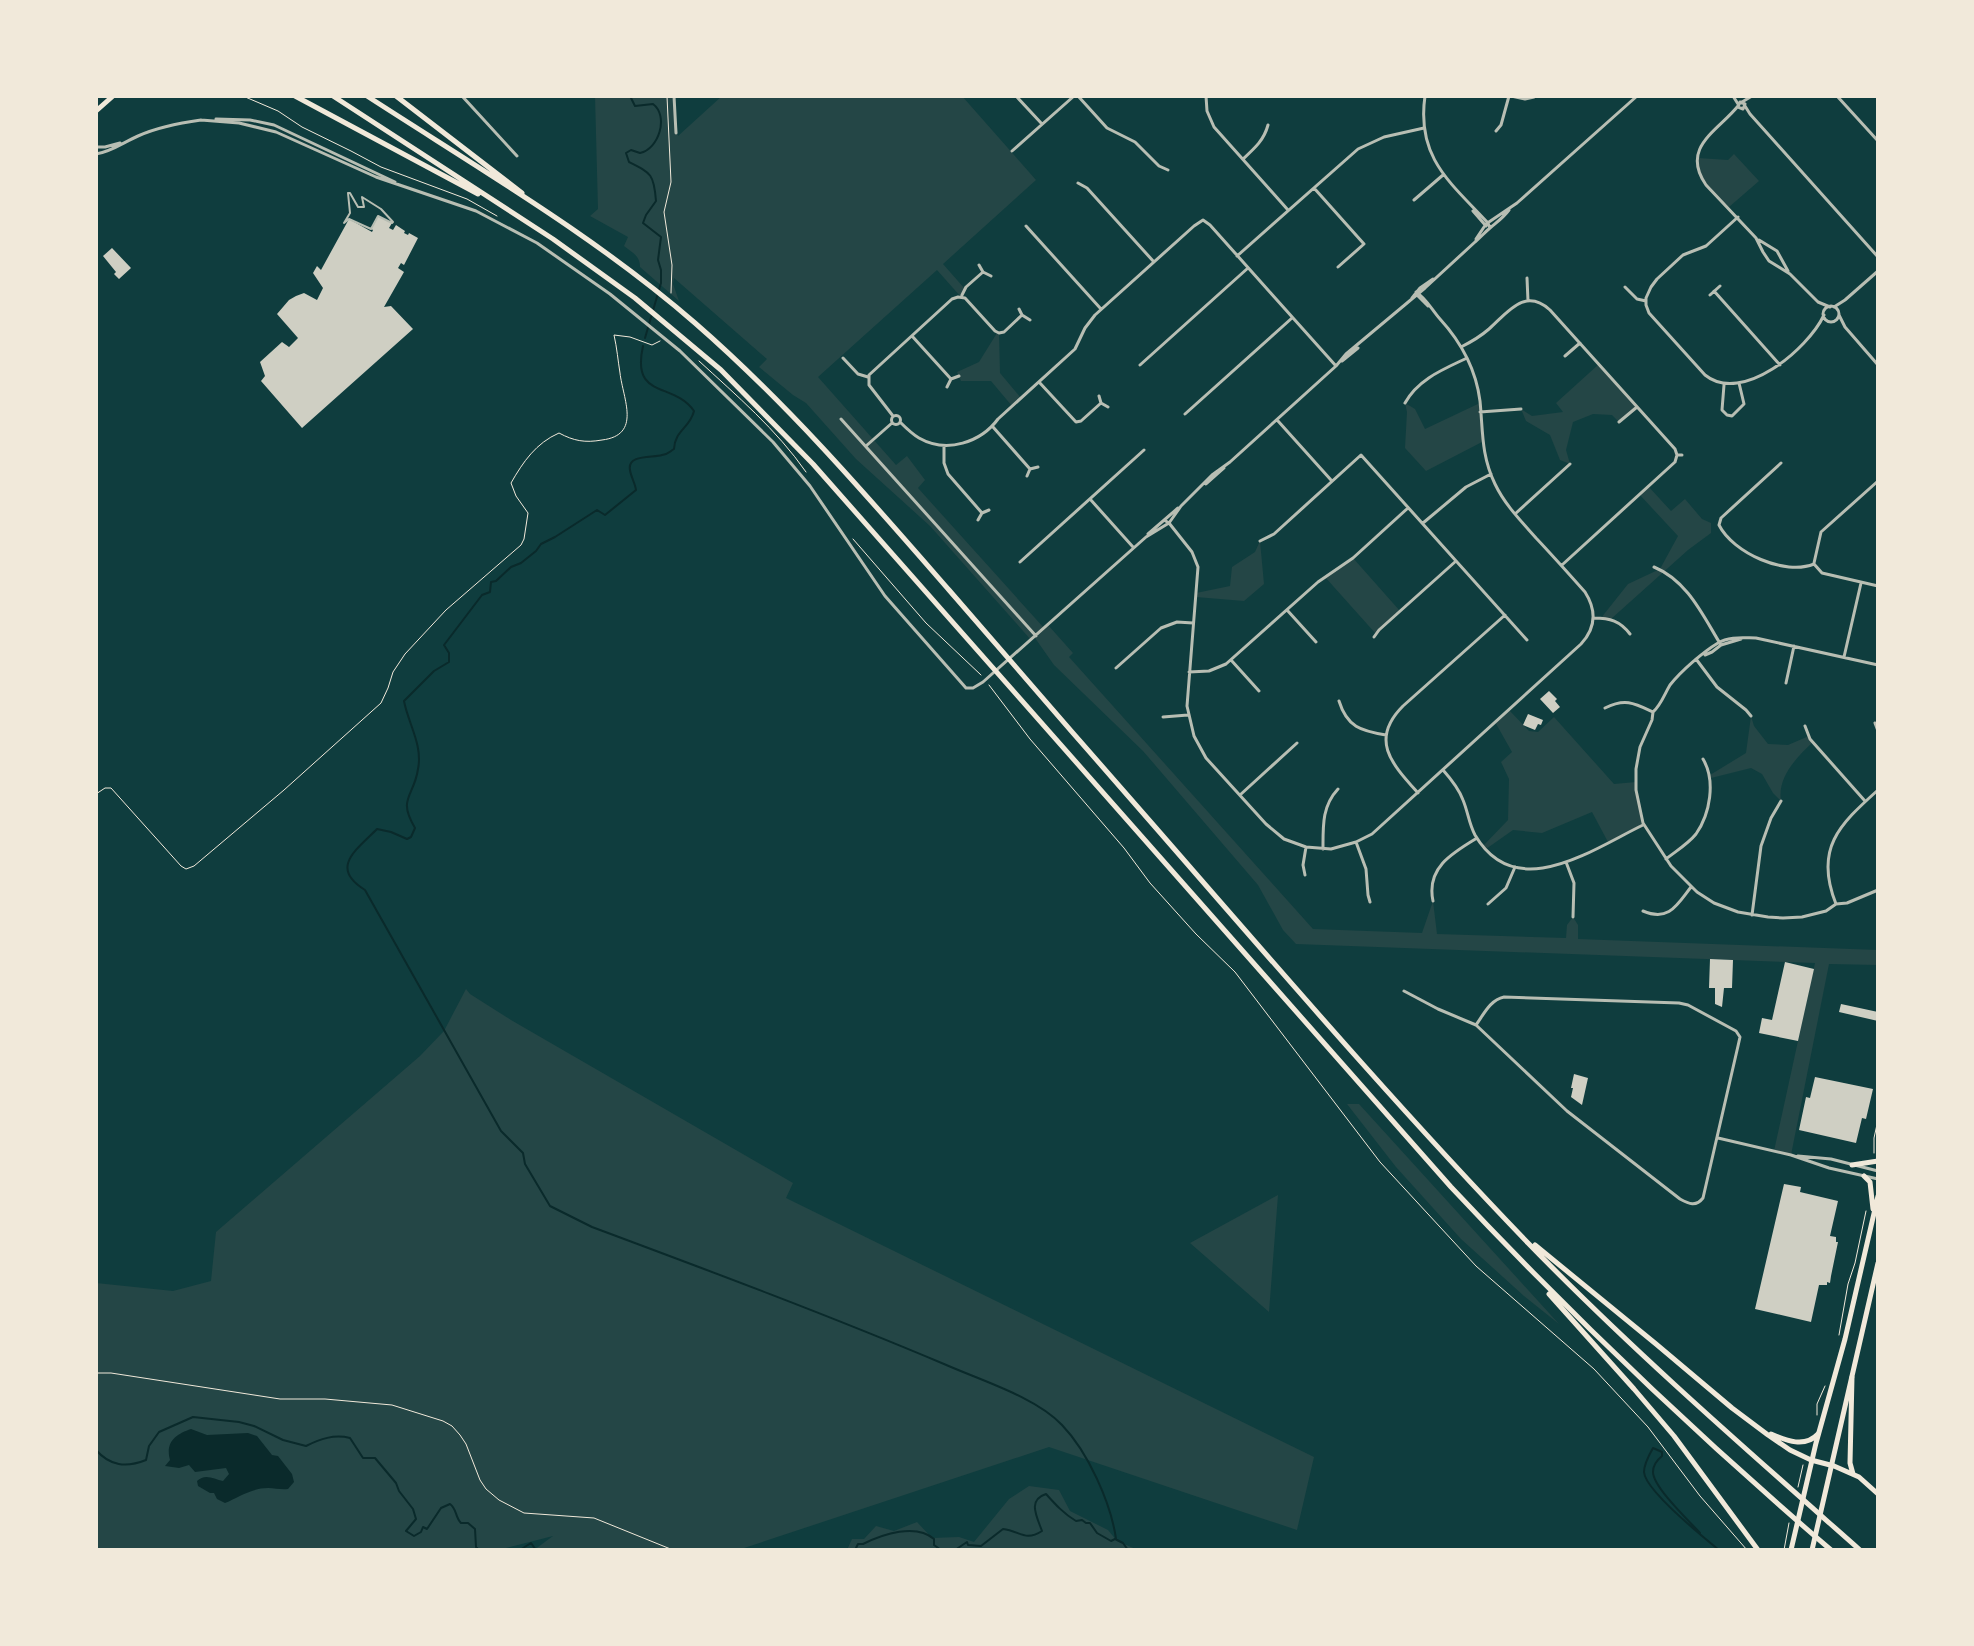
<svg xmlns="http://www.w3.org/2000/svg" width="1974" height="1646" font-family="Raleway,sans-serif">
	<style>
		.green { fill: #244646 }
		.water { fill: #0a2a2b }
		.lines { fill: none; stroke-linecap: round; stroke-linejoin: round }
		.stream { stroke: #0a2a2b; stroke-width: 2 }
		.building { fill: #cfcfc3 }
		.path { stroke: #f1e9da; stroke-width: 1 }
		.pedestrian { stroke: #b8beb3; stroke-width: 2 }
		.minor { stroke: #b8beb3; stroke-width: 3 }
		.primary { stroke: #f1e9da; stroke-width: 5 }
		.motorway { stroke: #f1e9da; stroke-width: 5 }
	</style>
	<rect width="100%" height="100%" fill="#0f3d3e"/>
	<!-- green -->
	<path class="green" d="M595 96H674L678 136 722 96H962L1036 180 943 264 965 289 961 297 937 270 818 377 896 465 907 456 925 480 918 488 1044 628 1048 625 1073 653 1069 657 1313 929 1422 933 1433 901 1437 934 1566 938 1567 925 1573 917 1578 925V939L1878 950V965L1829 964 1791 1155 1774 1151 1815 963 1296 944 1283 930 1258 885 1143 751 1054 665 1035 638 1031 640 930 526 856 459 806 403 793 395 759 367 767 359 674 278 673 284 679 301 640 267C640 256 633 253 624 246L628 237 590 216 598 209Z
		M1734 154 1759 181 1729 207C1710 189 1701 185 1698 158L1728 160Z
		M997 333H999L1000 373 1021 398 1012 406 991 381H961L957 372 979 362Z
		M1599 364 1637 407 1619 422 1612 415 1593 414 1573 422 1566 450 1570 464 1560 460 1550 435 1526 421 1521 409 1532 416 1563 412 1556 403Z
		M1405 403 1415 409 1425 429 1480 403 1482 442 1426 471 1405 448 1407 412Z
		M1648 486 1671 511 1685 499 1702 519 1711 523V533L1688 550 1611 619 1601 618 1628 584 1660 569 1678 536 1639 494Z
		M1260 541 1264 584 1244 601 1196 597V593L1230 586 1232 567 1255 552Z
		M1353 558 1400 611 1376 634 1325 577Z
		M1509 710 1529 731 1538 732 1554 717 1614 784 1636 782 1644 825 1608 842 1592 812 1542 833 1513 830 1486 849 1483 846 1508 820 1509 779 1501 762 1512 752 1495 722Z
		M1751 716 1754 726 1768 744 1788 745 1809 736 1813 742C1797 757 1777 777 1781 801L1773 793 1762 774 1751 768 1711 778 1710 775 1746 753Z
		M466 989 470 994 511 1020 793 1183 786 1198 1314 1457 1297 1530 1049 1447 738 1550H534L553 1536 498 1550H96V1283L173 1291 211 1281 216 1232 420 1056 444 1031Z
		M1347 1104H1359L1559 1324 1524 1296 1461 1239 1396 1167Z
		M1278 1195 1269 1312 1190 1243Z
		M1029 1486 1059 1490 1070 1511 1108 1530 1117 1541 1138 1550H847L852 1539H864L876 1526 894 1531 917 1522 932 1538 959 1537 974 1542 1009 1499Z"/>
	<!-- water -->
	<path class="water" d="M191 1429 207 1435 248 1433 257 1436 272 1455 278 1456 292 1474 294 1482 288 1489C281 1490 275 1488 268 1488 252 1488 239 1497 225 1503L217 1499 214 1493H210L198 1486 197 1481C205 1473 214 1479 223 1481L229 1474 226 1468 195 1472 189 1465 179 1468 165 1466 170 1460C165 1442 176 1434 191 1429Z"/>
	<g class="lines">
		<!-- stream -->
		<path class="stream" d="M630 96 635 106 653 104C669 116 659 149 640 153L631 150 626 153 629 162C651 173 654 174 656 201L646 215 643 223 661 237 658 260 661 270V283L645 338
			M643 346C631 400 673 381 694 411 690 428 675 430 674 449 669 452 669 454 662 455 653 458 627 454 630 470 631 477 635 483 636 490L605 515 597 510 555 537 541 544 536 551 521 563 511 567 496 581 491 582 490 592 482 595 444 645 449 653V662L434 671 404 701C408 723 423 745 418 769 414 797 397 798 415 828L411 837 407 839 391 832 377 829C356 850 329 868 365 890L501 1131 523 1153 525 1164 550 1206 592 1227C710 1271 828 1315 944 1364 980 1380 1036 1397 1062 1425 1088 1452 1111 1503 1116 1539
			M96 1450C110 1466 126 1468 146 1460L149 1446 159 1432 193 1417 239 1422 254 1426 283 1440 306 1446C320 1439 334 1434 350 1438L363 1458H375L396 1483 399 1491 413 1509 416 1519 406 1531 414 1536 421 1532 423 1527 427 1529 441 1508 450 1504C457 1509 455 1517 461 1523H468L475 1529 476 1547 479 1550
			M1700 1533C1689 1521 1653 1487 1653 1472 1653 1465 1657 1460 1662 1456V1452L1653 1448C1649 1455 1644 1464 1644 1472 1645 1490 1703 1537 1719 1550
			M520 1550 531 1543 536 1550
			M855 1550 858 1544H863C883 1534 916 1523 934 1539V1545L941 1550
			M955 1550 967 1542 968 1545 981 1546 1003 1529C1020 1531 1025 1542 1042 1531 1037 1517 1027 1500 1046 1494 1055 1504 1064 1514 1076 1521L1082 1520 1086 1523H1090L1097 1533 1111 1541 1115 1539 1123 1543 1128 1550"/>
	</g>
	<!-- building -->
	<path class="building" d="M378 216 392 223 389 228 393 230 396 225 405 231 404 233 408 235 409 233 418 238 404 265 401 263 398 268 404 272 384 307 391 306 413 329 302 428 261 381 265 376 260 362 282 342 289 347 298 338 277 314 289 300 296 296 304 293 317 300 323 288 313 273 317 266 321 270 349 219 372 232 373 230 371 229Z
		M112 248 131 268 119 279 114 274 116 272 103 256Z
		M1549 691 1557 699 1555 701 1560 707 1553 713 1540 699Z
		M1528 714 1543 720 1541 725 1538 724 1535 730 1523 725Z
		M1710 959 1733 960 1732 988H1724L1722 1007 1715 1004V988H1709Z
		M1785 962 1814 969 1798 1041 1759 1033 1762 1018 1772 1020Z
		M1841 1004 1878 1012V1021L1839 1012Z
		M1574 1074 1588 1078 1582 1105 1571 1097 1573 1088H1571Z
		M1815 1077 1873 1089 1866 1119 1862 1118 1856 1143 1799 1130 1806 1097 1810 1098Z
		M1784 1184 1801 1187 1800 1192 1838 1201 1830 1236 1836 1237V1242H1838L1831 1276 1830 1283 1827 1282V1285H1819L1811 1322 1755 1309Z"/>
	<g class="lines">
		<!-- path -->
		<path class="path" d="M243 96 278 111 302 127 351 151 381 167 467 199 497 216
			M667 96 671 182 664 212 672 265 671 293
			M699 361C736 395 777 430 806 472
			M853 539 926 623 981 675
			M989 685 1030 739 1124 848 1150 883 1196 934 1235 972 1380 1162 1476 1266 1594 1369 1648 1427 1700 1496 1747 1550
			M96 794 105 788H111L181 866 186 869 194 866 284 790 381 703 388 688 393 672 405 654 446 610 521 545 524 539 528 513 516 496 511 483C523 462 536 443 559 433 574 441 585 443 602 440 642 435 623 399 620 373 618 361 617 348 614 335L630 337 652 345 660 341
			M1874 1153V1138L1878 1120
			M1839 1335 1848 1284 1855 1263 1866 1211
			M96 1373H111L280 1399H325L392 1405 443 1421 452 1426 460 1435 466 1444 480 1480 486 1489 499 1500 524 1513 594 1518 673 1550
			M1817 1415V1404L1825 1386
			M1798 1487 1803 1465
			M1784 1550 1789 1523"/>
		<!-- pedestrian -->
		<path class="pedestrian" d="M348 193H350L358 207H364L362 197 381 209 393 222 392 223 378 216 371 229 349 219 344 223 350 213Z"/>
		<!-- minor -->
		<path class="minor" d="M462 96 517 156
			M674 96 676 133
			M1016 96 1042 124
			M1078 96 1107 128 1135 142 1159 166 1168 170
			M1206 96 1207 111 1214 127 1288 210
			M1425 96C1416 158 1451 183 1488 223L1490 228
			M1511 96 1525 99 1534 97
			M1733 96 1738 104
			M1837 96 1878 141
			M1740 102 1745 104 1743 109 1738 107Z
			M1742 102 1752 96
			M1738 106C1718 131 1680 147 1706 185L1756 238 1763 252 1769 261 1790 274 1818 302 1830 307
			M1745 106 1750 114 1878 257
			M216 119 250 120 274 125 395 182
			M201 120 239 123 276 132 376 177 476 211 537 243 610 294 680 351 773 442 810 486 885 596 966 688H973L983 682 1146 537 1169 523 1181 506 1212 475 1230 462
			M1496 131 1501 125 1509 96
			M96 147H105L120 143
			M1012 151 1074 96
			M96 154C111 152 124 142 138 136 158 127 179 123 201 120
			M1243 159C1255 148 1264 140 1268 125
			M1078 183 1087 188 1154 262
			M1314 188 1364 244 1338 267
			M1414 200 1443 175
			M1473 211 1486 226
			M1738 217 1706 246 1683 255 1657 279 1651 287 1646 298V305L1649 313 1705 375C1742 405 1808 349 1824 315
			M1026 226 1101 309
			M1476 239 1486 224 1517 203 1637 96
			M1759 240 1777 251 1788 271
			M1237 256 1358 149 1384 137 1424 128
			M979 265 983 272 991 276
			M1527 278 1528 301
			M1625 287 1637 299 1646 301
			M1714 291 1780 365
			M962 295 966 287 983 272
			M1417 295 1428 306
			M1710 295 1720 286
			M1412 298 1420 288 1433 279
			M1823 314a8 8 0 1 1 16 0a8 8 0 1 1-16 0Z
			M1834 307 1845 300 1878 271
			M1019 309 1022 315 1030 320
			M1839 315 1845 327 1878 365
			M912 336 951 379
			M1461 347C1471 342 1481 336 1489 329 1508 312 1525 287 1550 310L1675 449 1677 455H1682
			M1565 356 1580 343
			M843 358 858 374 868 377
			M1342 361 1358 348
			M1140 365 1248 268
			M1039 382 1076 422 1081 421 1101 403
			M1724 385 1722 410 1727 415 1732 416 1744 404 1739 383
			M947 387 951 379 959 376
			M1099 396 1101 403 1108 407
			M1405 403C1418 379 1444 369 1467 358
			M1480 412 1521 409
			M1185 414 1292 318
			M891.5 420a4.5 4.5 0 1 1 9 0a4.5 4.5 0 1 1-9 0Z
			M893 416 869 385V375L952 299 958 297 965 298 995 331 999 333 1004 332 1022 315
			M841 419 1036 636
			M1278 421 1331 480
			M900 422C906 428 912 434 919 438 947 454 981 442 998 419L1075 349 1085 328 1095 315 1194 226 1203 220 1210 225 1336 366
			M1619 422 1637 407
			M993 427 1030 469
			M866 446 892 423
			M944 446V463L948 474 982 513
			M1230 462 1336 366 1346 354 1425 288 1475 242C1481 237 1484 233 1490 228 1497 222 1503 218 1509 210
			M1781 463 1721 518 1719 525C1733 553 1785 576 1814 564L1822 573 1878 586
			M1027 476 1030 469 1038 467
			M1206 484 1224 468
			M1090 499 1133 547
			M1515 514 1570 464
			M978 520 982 513 989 510
			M1164 520 1169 523 1192 552 1198 567 1187 706 1194 736 1206 758 1266 824 1284 839 1306 847 1331 849 1356 842 1372 834 1581 644C1596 628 1597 611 1585 592 1569 574 1553 556 1536 538 1521 521 1505 505 1495 484 1481 455 1483 431 1480 401 1476 370 1461 342 1440 319 1432 310 1426 298 1416 292
			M1423 523 1466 487 1491 474
			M1148 534 1178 508
			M1260 541 1274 534 1361 455 1527 640
			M1020 562 1144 450
			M1814 563 1821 532 1878 481
			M1562 565 1675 462 1677 455
			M1654 567C1688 581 1703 616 1721 645
			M1287 610 1316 642
			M1594 618C1610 618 1620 621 1630 634
			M1374 637 1379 630 1456 561
			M1705 655 1712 652 1721 645 1741 639
			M1844 657 1861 583
			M1696 659 1717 687 1746 710 1751 716
			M1231 660 1259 691
			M1878 665 1756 638C1744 638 1729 636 1718 643 1703 652 1681 671 1670 685 1664 695 1661 705 1653 712L1652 720 1640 747 1636 769V790L1643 823 1671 866 1697 892 1714 903 1738 912 1768 917 1783 918 1802 917 1826 911 1836 904 1847 903 1878 890
			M1116 668 1161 628 1177 622 1193 623
			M1189 672 1209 671 1226 664 1318 582 1353 558 1408 508
			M1786 683 1794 646
			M1339 701C1347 727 1361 731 1386 735
			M1605 708C1625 698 1634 703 1653 712
			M1163 717 1188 715
			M1875 723 1878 731
			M1805 726 1810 739 1865 801
			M1443 770C1451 779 1459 789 1463 800 1468 812 1469 824 1475 835 1516 905 1593 849 1643 825
			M1418 793C1392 764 1369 740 1403 706L1505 615
			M1240 795 1297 743
			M1356 842 1366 869 1368 895 1370 902
			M1323 849C1323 826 1322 806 1338 789
			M1666 859C1676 851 1688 844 1696 834 1710 814 1716 781 1703 759
			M1566 862 1574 883 1573 917
			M1305 875 1303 865 1306 847
			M1433 901C1426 868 1452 853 1477 838
			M1488 904 1506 888 1515 867
			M1836 904C1814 849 1839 825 1878 790
			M1643 911C1669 922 1677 905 1691 887
			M1752 915 1761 846 1771 818 1781 801
			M1404 991 1438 1009 1476 1025 1567 1111 1680 1199C1689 1204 1696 1207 1703 1198L1738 1046 1740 1037 1736 1031 1688 1005 1679 1003 1504 997C1490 1000 1484 1014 1476 1025
			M1718 1138 1791 1155 1829 1168 1878 1179
			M1798 1156 1831 1159 1878 1171"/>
		<!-- primary -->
		<path class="primary" d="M96 111 113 96
			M1852 1165 1878 1161
			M1864 1176 1870 1182 1873 1209
			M1791 1550 1816 1443 1845 1339 1878 1196
			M1812 1550 1878 1263"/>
		<!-- motorway -->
		<path class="motorway" d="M295 96 478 194
			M333 96 553 239 635 298 721 370 813 464 1451 1187C1571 1315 1698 1436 1831 1550
			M367 96C478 168 595 236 695 323 788 404 868 497 949 590 1017 669 1087 749 1156 828 1278 968 1399 1109 1528 1243 1633 1351 1747 1450 1860 1550
			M396 96 522 193
			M1535 1245 1656 1344 1732 1408 1768 1435 1790 1450 1811 1460 1834 1466 1859 1477 1878 1494
			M1549 1294 1634 1389 1674 1436 1758 1550
			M1852 1377 1850 1463 1853 1474
			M1771 1434C1787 1441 1805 1448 1818 1434"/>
	</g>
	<!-- border -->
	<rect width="1974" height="1646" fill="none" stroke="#f1e9da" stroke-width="196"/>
</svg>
